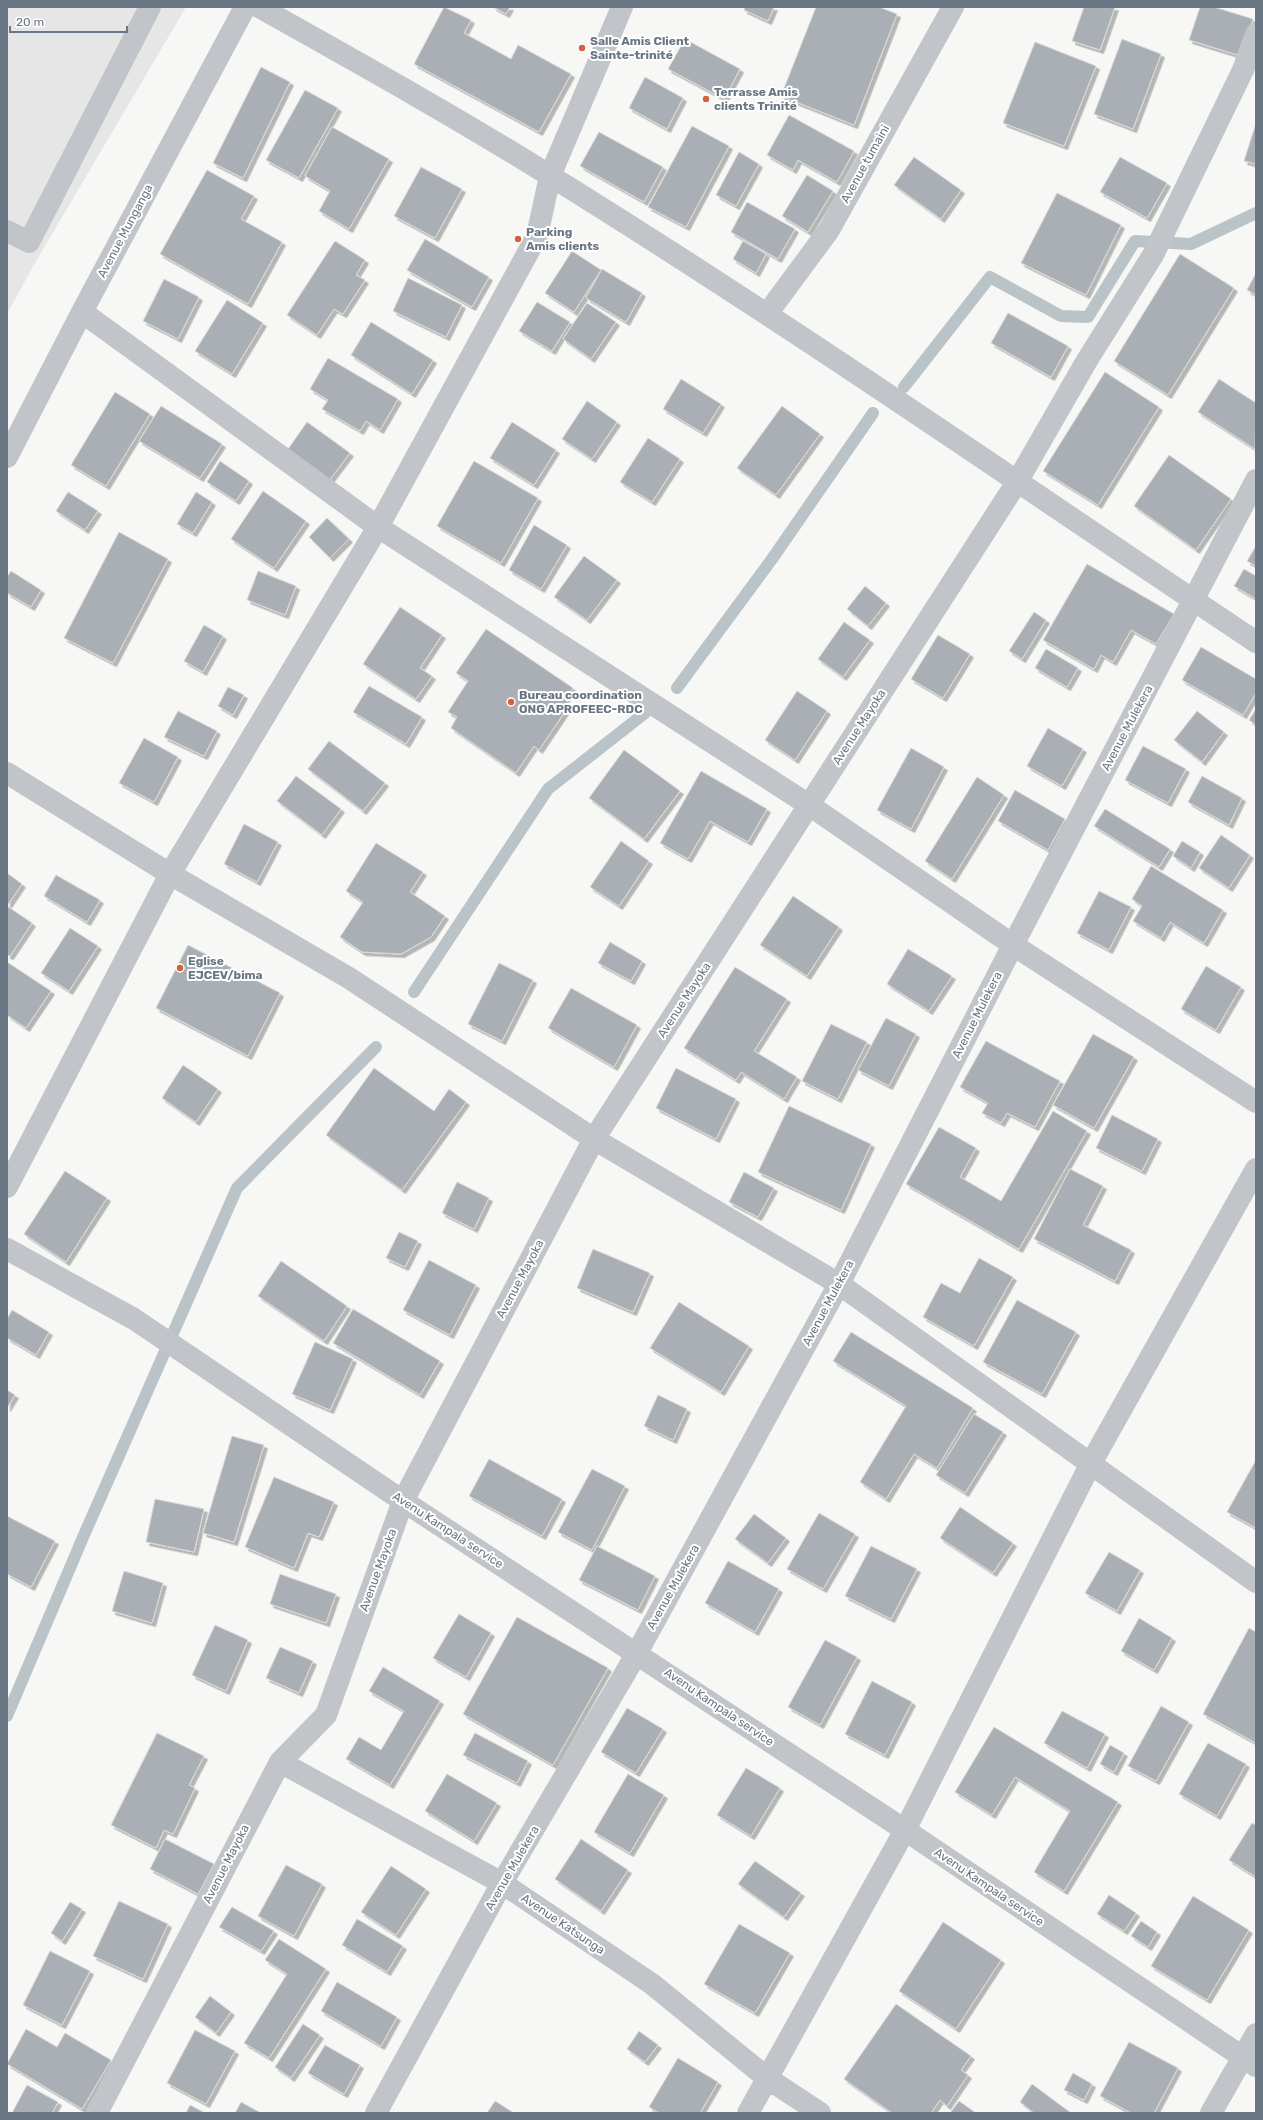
<svg xmlns="http://www.w3.org/2000/svg" width="1263" height="2120" font-family="Rubik,sans-serif">
	<style>
		.built { fill: #e5e6e5 }
		.lines { fill: none; stroke-linecap: round; stroke-linejoin: round }
		.stream { stroke: #bac3c8; stroke-width: 12 }
		.building { fill: #a9afb5; stroke: #d9d9d7; filter: url(#shadow) }
		.minor { stroke: #c1c4c8; stroke-width: 22 }
		.poi-dot { fill: #d2623a; stroke: #fff; stroke-width: 1.5 }
		.labels { text-anchor: middle; stroke-width: 4; stroke-linejoin: round; paint-order: stroke }
		.poi-label { font-size: 12px; font-weight: bold; fill: #697683; stroke: #fff; text-anchor: start }
		.street-label { font-size: 12px; fill: #697683; stroke: #fff }
	</style>
	<defs>
		<filter id="shadow"><feDropShadow dx="3.5" dy="3.5" stdDeviation="0" flood-color="#0004"/></filter>
	</defs>
	<rect width="100%" height="100%" fill="#f7f7f5"/>
	<!-- built -->
	<path class="built" d="M7 7H186L32 268 7 314Z"/>
	<g class="lines">
		<!-- stream -->
		<path class="stream" d="M904 387 990 277 1061 316 1088 317 1135 241 1191 244 1256 213
			M677 688 772 559 873 413
			M414 992 548 789 645 713
			M7 1716 84 1535 237 1188 376 1047"/>
	</g>
	<!-- building -->
	<path class="building" d="M444 7 471 20 464 33 511 59 518 45 571 74 539 132 414 64Z
		M493 7H510L506 14Z
		M745 7H774L768 21 744 10Z
		M816 7H879L897 14 854 125 781 96Z
		M1084 7H1115L1100 50 1072 41Z
		M1200 7H1214L1253 19 1241 56 1189 40Z
		M685 39 740 69 724 99 668 69Z
		M1122 39 1161 54 1133 129 1094 114Z
		M1035 42 1096 66 1064 146 1003 123Z
		M261 67 290 82 243 178 213 163Z
		M645 77 683 98 667 129 629 108Z
		M305 90 338 108 299 178 266 160Z
		M789 115 854 151 837 182 798 160 793 170 767 155Z
		M1256 123V164L1244 161Z
		M692 126 729 146 686 227 648 207Z
		M332 127 389 159 349 229 319 211 330 191 305 176Z
		M599 132 663 167 644 202 580 166Z
		M739 152 759 164 736 206 716 195Z
		M914 157 961 190 941 219 894 185Z
		M1120 157 1167 183 1147 218 1100 192Z
		M421 167 462 189 435 238 394 216Z
		M207 170 254 196 241 219 282 242 248 304 160 254Z
		M807 175 833 191 808 232 782 216Z
		M1057 193 1121 225 1086 295 1021 263Z
		M747 202 795 229 778 259 731 232Z
		M425 239 489 277 472 307 407 270Z
		M335 241 365 260 356 275 365 280 343 314 334 309 317 335 287 315Z
		M743 241 766 254 756 273 733 259Z
		M572 251 601 270 574 312 545 293Z
		M1180 254 1234 288 1168 395 1114 361Z
		M602 269 642 293 626 322 586 298Z
		M1256 273V295L1247 290Z
		M408 278 462 305 446 337 393 311Z
		M164 279 199 297 178 339 143 321Z
		M227 300 263 323 232 374 195 351Z
		M537 302 570 322 552 351 519 331Z
		M587 303 616 322 591 359 563 339Z
		M1008 313 1068 346 1051 377 991 343Z
		M371 322 433 360 412 394 351 355Z
		M328 358 398 399 380 430 366 421 360 431 322 409 328 400 310 389Z
		M1105 372 1159 407 1098 505 1043 471Z
		M681 379 721 404 703 433 663 409Z
		M1219 379 1256 403 1255 449 1198 412Z
		M115 392 150 414 106 486 71 465Z
		M587 401 617 422 592 459 562 439Z
		M161 406 222 444 200 478 139 441Z
		M782 406 820 434 776 495 737 468Z
		M307 422 350 453 328 482 286 452Z
		M512 422 556 450 534 485 490 458Z
		M648 438 680 459 652 502 620 482Z
		M1169 455 1231 499 1196 550 1134 506Z
		M220 461 249 481 236 501 207 482Z
		M474 461 538 498 501 563 437 526Z
		M263 491 306 521 274 568 231 539Z
		M68 492 98 511 85 530 56 511Z
		M196 492 212 502 193 533 177 524Z
		M327 518 349 539 330 558 309 537Z
		M534 525 567 545 541 589 509 570Z
		M119 532 168 559 113 663 64 638Z
		M1256 546V566L1247 561Z
		M584 556 617 580 587 620 554 597Z
		M1087 564 1174 614 1156 644 1131 630 1113 662 1101 655 1094 669 1043 640Z
		M1244 569 1256 576V599L1234 586Z
		M11 571 41 590 31 607 7 593V577Z
		M258 571 296 586 285 615 247 600Z
		M865 586 886 603 868 626 847 609Z
		M400 607 442 635 420 668 432 676 416 699 363 664Z
		M1034 612 1046 620 1022 659 1009 651Z
		M844 622 870 640 843 677 818 659Z
		M204 625 223 636 203 672 184 661Z
		M486 629 573 688 565 700 570 704 539 750 534 746 516 773 451 728 457 717 448 712 468 681 456 673Z
		M938 635 970 654 943 698 911 679Z
		M1201 647 1256 679V693L1243 715 1182 680Z
		M1046 649 1078 668 1067 687 1035 668Z
		M369 686 422 717 406 744 353 712Z
		M228 687 244 695 233 715 218 706Z
		M797 691 827 711 795 760 765 740Z
		M1256 709V725L1249 720Z
		M178 711 217 731 204 756 164 737Z
		M1197 711 1224 732 1202 762 1174 740Z
		M1048 728 1083 749 1062 786 1027 766Z
		M144 738 178 757 154 802 119 783Z
		M329 741 385 783 363 811 308 769Z
		M1143 746 1186 769 1168 803 1125 780Z
		M911 748 944 767 911 829 877 810Z
		M624 750 680 791 644 839 589 798Z
		M701 771 767 809 748 842 710 821 688 859 660 843Z
		M296 776 341 809 322 835 277 801Z
		M1202 776 1242 798 1229 825 1188 802Z
		M977 777 1004 795 952 879 925 861Z
		M1015 790 1065 819 1048 850 998 821Z
		M1105 809 1170 849 1159 867 1094 826Z
		M244 824 278 842 257 882 224 864Z
		M1221 835 1250 855 1229 888 1199 868Z
		M621 841 649 861 619 906 590 887Z
		M1182 841 1200 852 1191 868 1173 856Z
		M376 843 423 872 410 892 445 916 431 937 401 954 362 952 340 937 363 902 346 891Z
		M1151 866 1223 910 1204 943 1170 922 1161 938 1133 921 1142 906 1132 899Z
		M7 873 22 884 7 906 32 923 10 956 7 955Z
		M56 875 100 900 87 922 44 896Z
		M1099 891 1131 907 1109 950 1077 933Z
		M793 896 839 927 807 976 760 945Z
		M70 928 98 946 69 991 41 973Z
		M610 942 642 961 631 981 598 963Z
		M188 945 280 993 248 1056 156 1008Z
		M908 949 952 976 929 1011 887 984Z
		M7 962 51 991 26 1028 7 1015Z
		M499 963 533 980 502 1041 468 1024Z
		M1206 966 1241 987 1216 1030 1181 1009Z
		M735 967 787 999 754 1051 797 1077 784 1099 741 1072 736 1080 684 1048Z
		M571 988 637 1025 614 1067 548 1028Z
		M886 1018 916 1034 889 1086 858 1070Z
		M831 1024 867 1042 838 1099 802 1081Z
		M1093 1034 1134 1057 1094 1128 1053 1105Z
		M986 1041 1060 1081 1035 1127 1007 1113 1001 1123 982 1113 988 1103 960 1087Z
		M183 1065 218 1089 196 1122 162 1098Z
		M374 1068 434 1111 449 1089 466 1102 402 1190 326 1135Z
		M676 1068 736 1099 716 1139 656 1108Z
		M789 1106 871 1144 841 1210 758 1172Z
		M1053 1111 1087 1131 1019 1249 906 1184 939 1127 976 1148 960 1177 1001 1201Z
		M1112 1115 1158 1139 1142 1171 1096 1148Z
		M1070 1169 1103 1186 1083 1225 1131 1250 1115 1281 1034 1239Z
		M65 1171 107 1198 66 1262 24 1234Z
		M744 1172 774 1188 758 1217 729 1202Z
		M457 1182 489 1198 474 1229 442 1213Z
		M399 1232 418 1241 405 1267 386 1258Z
		M593 1249 650 1273 633 1312 577 1288Z
		M979 1258 1013 1277 974 1346 923 1317 941 1283 960 1293Z
		M429 1260 476 1285 450 1335 403 1310Z
		M281 1261 347 1306 324 1341 258 1296Z
		M1017 1300 1076 1332 1042 1394 983 1362Z
		M679 1302 749 1346 721 1392 650 1348Z
		M353 1309 440 1361 420 1395 333 1343Z
		M12 1310 49 1332 36 1355 7 1338V1319Z
		M851 1332 973 1408 937 1468 914 1454 886 1499 860 1482 906 1406 833 1361Z
		M315 1342 353 1359 330 1410 292 1394Z
		M7 1390 15 1395 7 1408Z
		M658 1395 687 1409 673 1440 644 1426Z
		M974 1414 1003 1432 965 1493 936 1475Z
		M232 1436 264 1445 234 1542 203 1533Z
		M489 1459 562 1499 542 1536 469 1496Z
		M1256 1460V1528L1227 1512Z
		M592 1469 625 1486 592 1550 558 1532Z
		M274 1477 334 1502 319 1537 308 1533 294 1568 245 1547Z
		M155 1499 204 1509 194 1552 146 1542Z
		M960 1507 1013 1543 993 1573 940 1538Z
		M819 1513 855 1534 823 1589 787 1569Z
		M754 1514 786 1538 768 1563 735 1539Z
		M7 1516 55 1541 31 1587 7 1574Z
		M597 1546 655 1576 638 1610 579 1580Z
		M871 1546 917 1569 891 1619 845 1596Z
		M1109 1552 1140 1570 1117 1611 1085 1593Z
		M728 1561 779 1589 755 1632 705 1603Z
		M124 1571 163 1583 152 1623 112 1611Z
		M280 1574 336 1594 326 1623 270 1604Z
		M459 1614 491 1633 466 1677 433 1658Z
		M517 1617 608 1668 553 1765 463 1714Z
		M1139 1618 1172 1638 1154 1670 1121 1651Z
		M215 1625 248 1640 226 1691 192 1675Z
		M1249 1628 1256 1632V1743L1203 1714Z
		M825 1640 857 1657 820 1725 788 1707Z
		M280 1647 313 1661 299 1693 266 1678Z
		M383 1667 440 1701 390 1785 346 1759 359 1737 381 1750 404 1711 369 1691Z
		M872 1681 912 1702 885 1755 845 1734Z
		M1161 1706 1189 1722 1156 1781 1128 1766Z
		M627 1708 663 1729 636 1773 601 1752Z
		M1062 1711 1105 1734 1087 1768 1044 1743Z
		M994 1727 1118 1802 1064 1891 1034 1872 1070 1811 1015 1777 992 1815 955 1792Z
		M157 1733 204 1756 189 1785 195 1788 173 1834 164 1830 156 1848 111 1825Z
		M475 1733 528 1761 517 1783 463 1755Z
		M1208 1743 1246 1764 1217 1816 1179 1794Z
		M1110 1745 1124 1753 1114 1772 1100 1764Z
		M746 1768 780 1788 751 1836 717 1815Z
		M447 1774 497 1803 474 1841 425 1811Z
		M628 1774 664 1795 630 1853 594 1832Z
		M1252 1823 1256 1825V1877L1229 1860Z
		M165 1839 214 1864 198 1894 150 1869Z
		M581 1839 628 1870 601 1911 555 1879Z
		M755 1861 801 1893 784 1917 738 1884Z
		M286 1865 322 1884 294 1936 258 1916Z
		M391 1866 426 1889 396 1935 361 1912Z
		M1109 1895 1136 1913 1124 1931 1097 1914Z
		M1193 1896 1249 1930 1207 2000 1151 1966Z
		M119 1901 168 1924 143 1979 93 1956Z
		M70 1902 82 1909 62 1941 51 1933Z
		M232 1907 274 1931 261 1951 219 1927Z
		M357 1919 403 1946 387 1972 342 1945Z
		M1141 1921 1157 1932 1148 1947 1131 1936Z
		M943 1922 1001 1960 956 2029 899 1991Z
		M739 1924 790 1953 755 2013 704 1984Z
		M279 1939 326 1969 269 2058 244 2043 287 1974 265 1960Z
		M50 1951 90 1971 62 2025 23 2005Z
		M337 1982 397 2017 381 2046 321 2011Z
		M210 1996 231 2012 216 2033 195 2017Z
		M896 2004 971 2056 961 2070 968 2075 947 2106 940 2100 931 2113H892L844 2079Z
		M303 2024 320 2035 291 2078 275 2067Z
		M26 2029 57 2047 65 2033 111 2060 82 2109 7 2064Z
		M195 2030 235 2051 206 2104 167 2083Z
		M639 2031 658 2045 645 2062 627 2049Z
		M1129 2042 1178 2068 1154 2113H1131L1100 2096Z
		M325 2045 360 2065 344 2094 308 2073Z
		M678 2058 718 2082 700 2113H659L649 2107Z
		M1073 2073 1092 2084 1084 2100 1064 2090Z
		M1032 2084 1071 2113H1034L1020 2102Z
		M27 2085 58 2102 52 2113H12Z
		M495 2101 514 2113H487Z
		M959 2101 976 2113H950Z
		M241 2102 261 2113H235Z
		M190 2105 205 2113H186Z"/>
	<g class="lines">
		<!-- minor -->
		<path class="minor" d="M259 7C357 62 456 117 552 177 791 325 1022 486 1256 642
			M7 231 29 242 150 7
			M82 312 378 527 809 805 1013 945 1256 1102
			M767 314 829 230 953 7
			M7 457 82 312 245 7
			M7 773 170 874 349 978 594 1139 839 1284 1256 1582
			M7 1187 170 874 378 527 537 236 550 176 622 7
			M7 1249 134 1319 403 1501 905 1830 1256 2066
			M280 1762 502 1883 652 1984 767 2078 820 2113
			M97 2113 280 1762 326 1715 403 1501 594 1139 1017 482 1086 362 1153 255 1243 70 1256 34
			M376 2113 502 1883 637 1653 839 1284 1013 945 1256 480
			M748 2113 905 1830 1090 1465 1256 1169
			M1211 2113 1256 2034"/>
	</g>
	<!-- markers -->
	<g class="poi-dot">
		<circle cx="582" cy="48" r="4"/>
		<circle cx="706" cy="99" r="4"/>
		<circle cx="518" cy="239" r="4"/>
		<circle cx="511" cy="702" r="4"/>
		<circle cx="180" cy="968" r="4"/>
	</g>
	<g class="labels">
		<!-- poi labels -->
		<g class="poi-label">
			<text x="590" y="45">Salle Amis Client<tspan x="590" dy="14">Sainte-trinité</tspan></text>
			<text x="714" y="96">Terrasse Amis<tspan x="714" dy="14">clients Trinité</tspan></text>
			<text x="526" y="236">Parking<tspan x="526" dy="14">Amis clients</tspan></text>
			<text x="519" y="699">Bureau coordination<tspan x="519" dy="14">ONG APROFEEC-RDC</tspan></text>
			<text x="188" y="965">Eglise<tspan x="188" dy="14">EJCEV/bima</tspan></text>
		</g>
		<!-- street labels -->
		<g class="street-label">
			<text transform="translate(865 164) rotate(-61)" y="4">Avenue tumaini</text>
			<text transform="translate(125 231) rotate(-62)" y="4">Avenue Munganga</text>
			<text transform="translate(859 727) rotate(-57)" y="4">Avenue Mayoka</text>
			<text transform="translate(1127 728) rotate(-62)" y="4">Avenue Mulekera</text>
			<text transform="translate(684 1000) rotate(-57)" y="4">Avenue Mayoka</text>
			<text transform="translate(977 1015) rotate(-63)" y="4">Avenue Mulekera</text>
			<text transform="translate(520 1279) rotate(-62)" y="4">Avenue Mayoka</text>
			<text transform="translate(828 1303) rotate(-62)" y="4">Avenue Mulekera</text>
			<text transform="translate(448 1530) rotate(33)" y="4">Avenu Kampala service</text>
			<text transform="translate(378 1570) rotate(-70)" y="4">Avenue Mayoka</text>
			<text transform="translate(673 1587) rotate(-61)" y="4">Avenue Mulekera</text>
			<text transform="translate(719 1707) rotate(34)" y="4">Avenu Kampala service</text>
			<text transform="translate(226 1864) rotate(-63)" y="4">Avenue Mayoka</text>
			<text transform="translate(512 1868) rotate(-60)" y="4">Avenue Mulekera</text>
			<text transform="translate(989 1887) rotate(34)" y="4">Avenu Kampala service</text>
			<text transform="translate(563 1924) rotate(34)" y="4">Avenue Katsunga</text>
		</g>
	</g>
	<!-- border -->
	<rect width="1263" height="2120" fill="none" stroke="#697683" stroke-width="16"/>
	<!-- scale -->
	<path d="M10 26v6h117v-6" fill="none" stroke="#697683" stroke-width="2"/>
	<text x="16" y="26" font-size="12" fill="#697683" stroke="#ffffff" stroke-width="3" paint-order="stroke">20 m</text>
</svg>
